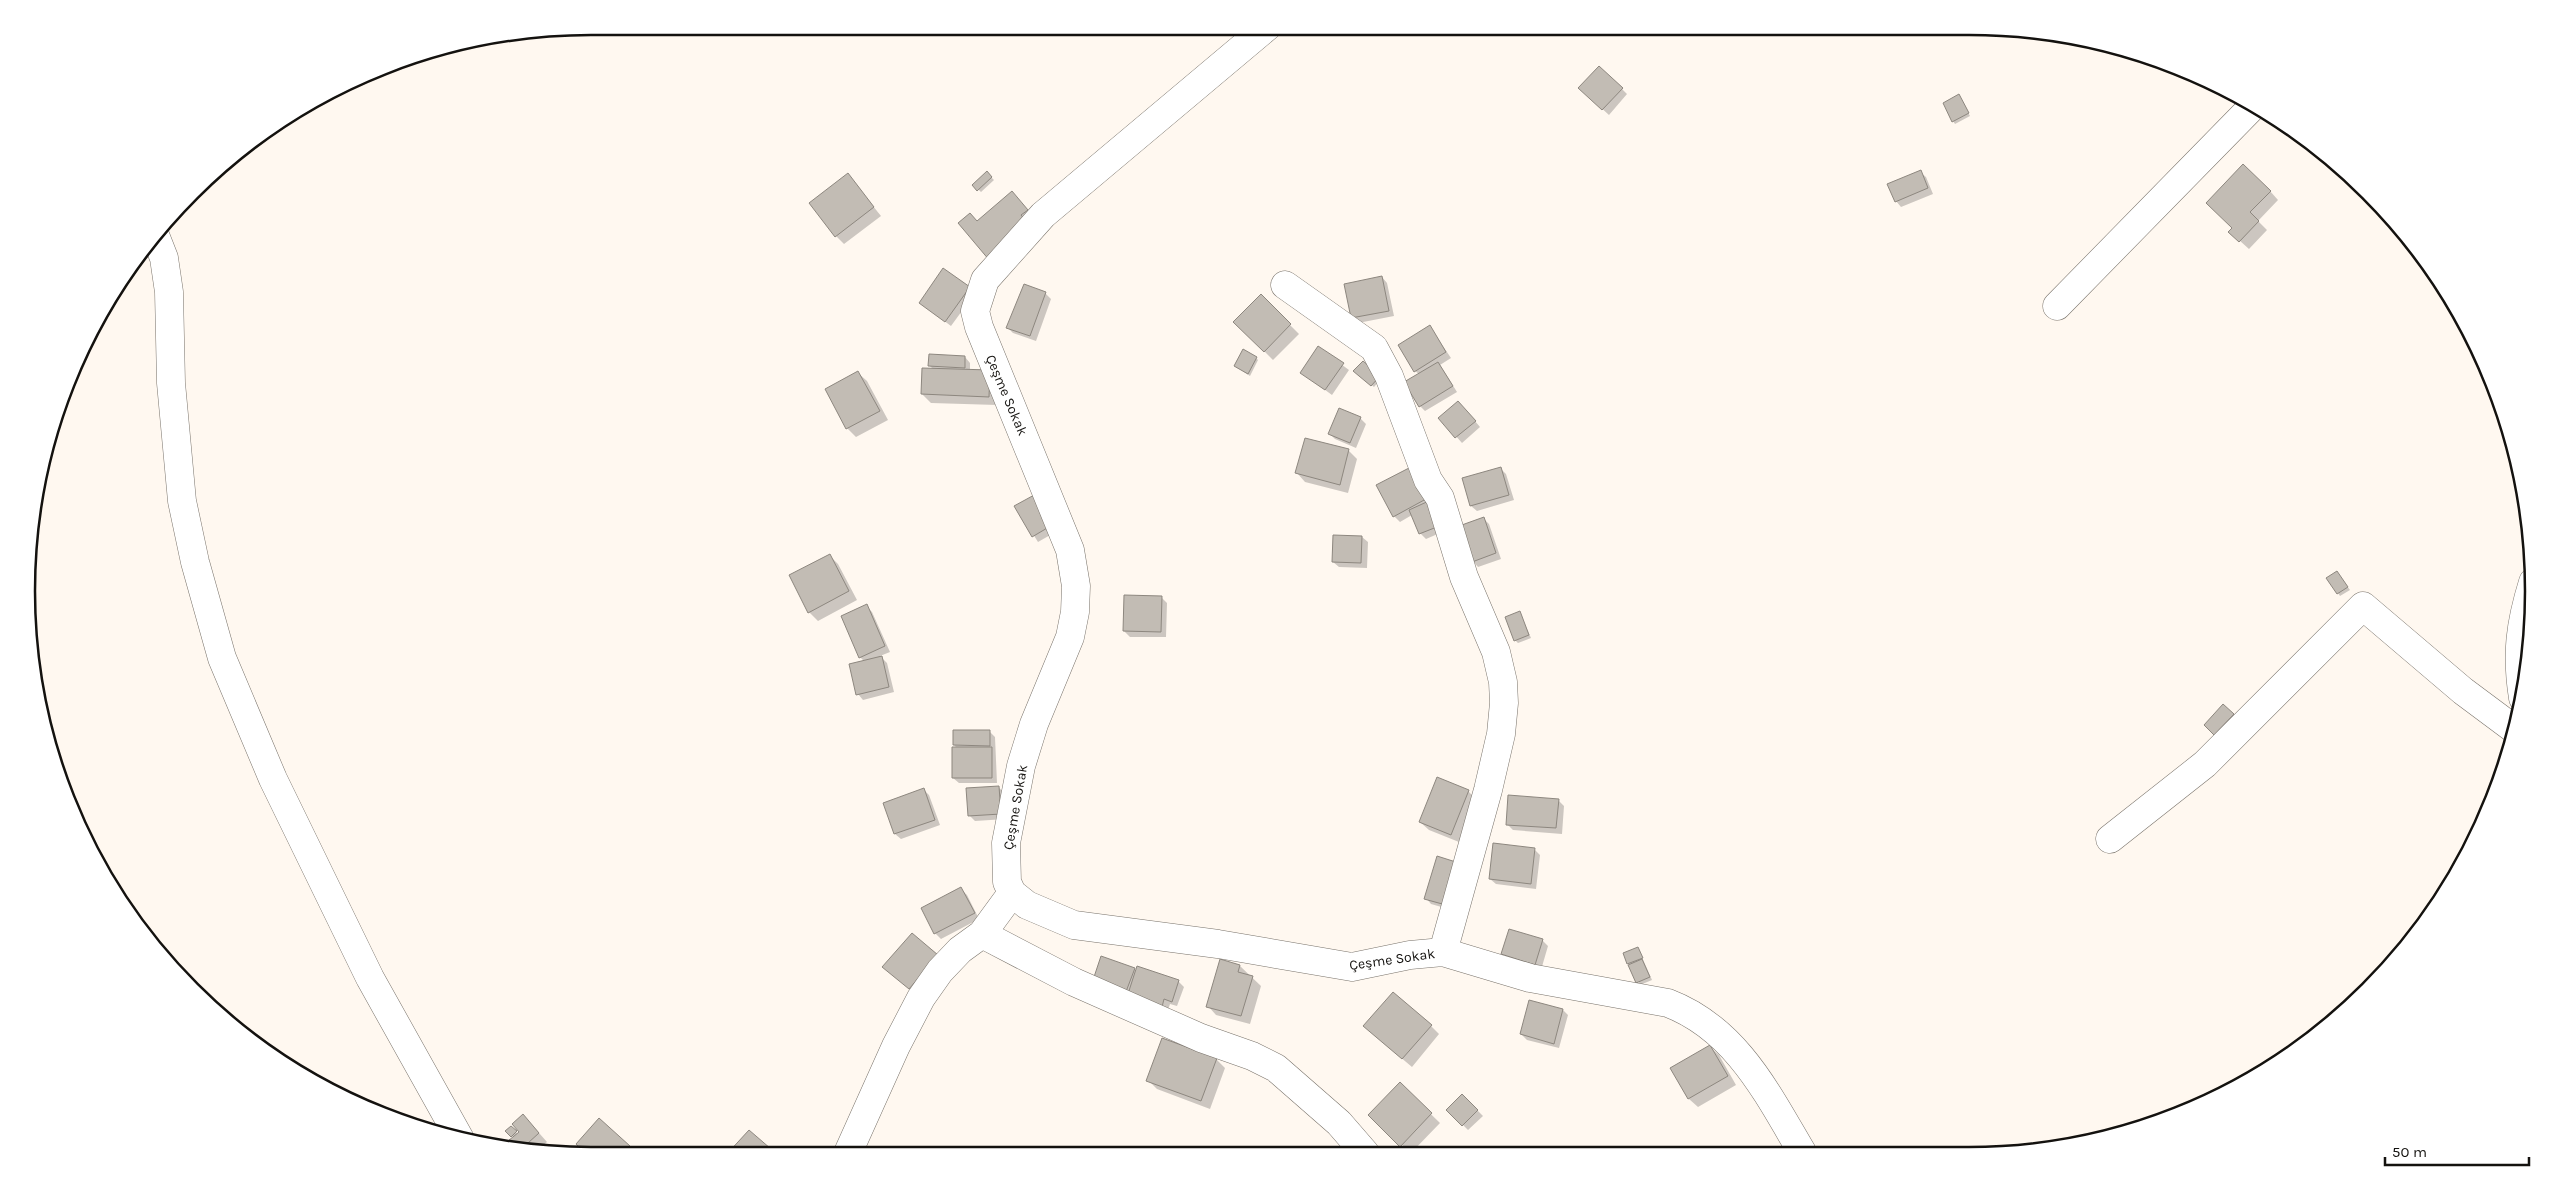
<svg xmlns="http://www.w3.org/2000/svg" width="2560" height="1182" font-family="Karla,sans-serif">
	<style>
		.shadow { fill: #0003 }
		.building { fill: #c2bcb4; stroke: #8d877f }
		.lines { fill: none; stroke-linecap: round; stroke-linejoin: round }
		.minor-casing { stroke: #79736b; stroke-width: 29 }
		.minor { stroke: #fff; stroke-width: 28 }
		.labels { text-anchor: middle; stroke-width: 4; stroke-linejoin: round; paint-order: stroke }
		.street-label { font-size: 14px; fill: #14120f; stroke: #fff }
		.rim { fill: none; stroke: #14120f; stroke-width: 2.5 }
	</style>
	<rect width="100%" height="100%" fill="#fff8f0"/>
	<!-- shadow -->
	<path class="shadow" d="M1622 89 1627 94 1609 115 1586 94Z
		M1959 96 1970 116 1955 124 1953 121Z
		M1920 172 1926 177 1933 194 1901 207 1896 201Z
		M987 173 994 180 981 192 974 185Z
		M848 175 881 216 844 244 836 236Z
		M2270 191 2278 200 2258 221 2267 230 2249 249 2230 232Z
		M1012 193 1035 219 977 222Z
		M1382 277 1387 283 1394 316 1358 323 1352 318Z
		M969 288 975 293 951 326 920 303Z
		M1045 293 1051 299 1036 341 1013 333 1008 328Z
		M1261 296 1299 334 1273 360 1235 322Z
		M1430 327 1451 358 1440 365 1457 392 1425 411 1420 406 1419 374 1415 371Z
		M1319 348 1349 370 1332 395 1302 373Z
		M965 357 970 363V371L990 372 997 405 931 403 922 394 934 370 930 366Z
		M1256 358 1258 360 1250 376 1235 366Z
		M1355 371 1381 379 1374 387Z
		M858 373 867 381 888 420 856 437 847 428Z
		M1464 408 1480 427 1462 443 1440 418Z
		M1340 410 1360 418 1366 424 1356 448 1335 439 1330 434Z
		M1349 451 1357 459 1348 493 1305 482 1297 473Z
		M1500 468 1506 474 1514 500 1477 511 1471 506Z
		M1408 470 1447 530 1426 539 1421 534 1412 515 1400 522 1394 516Z
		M1016 507 1059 530 1038 542Z
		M1484 519 1489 524 1501 559 1478 567 1473 561Z
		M1362 537 1368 542 1367 568 1339 567 1333 562Z
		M829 555 838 564 857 600 818 621 809 612Z
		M2337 572 2350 590 2340 596 2328 578Z
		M1161 597 1167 603 1166 637H1130L1124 631Z
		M866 606 872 612 890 652 880 656 887 663 894 692 863 700 858 694 865 662 860 657Z
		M1520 613 1531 638 1518 643 1515 640Z
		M2224 706 2235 717 2217 736 2206 725Z
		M989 731 995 737 997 783H959L953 778 957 748 954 745Z
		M999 788 1005 793 1006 819 975 821 969 815Z
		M923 789 929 795 940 825 901 839 895 834 884 803Z
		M1468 791 1477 800 1459 842 1429 830 1420 822Z
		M1558 800 1564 806 1562 834 1513 830 1507 824Z
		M1534 849 1540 855 1536 889 1496 884 1490 879Z
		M1458 864 1452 910 1431 904 1426 898Z
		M961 889 967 895 979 919 941 939 935 933Z
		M1542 940 1548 946 1541 970 1509 960 1503 954Z
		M1638 948 1652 980 1640 985 1624 954Z
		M1240 966 1261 986 1250 1024 1216 1015 1208 1006Z
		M1134 969 1137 972 1178 981 1184 987 1177 1006 1170 1004 1166 1016 1098 991Z
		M1563 1010 1568 1015 1559 1048 1527 1040 1521 1034Z
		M1431 1026 1439 1034 1412 1067 1374 1035Z
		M1710 1047 1719 1055 1736 1085 1698 1107 1689 1099Z
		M1216 1059 1225 1068 1210 1109 1157 1089 1148 1080Z
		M1400 1084 1440 1123 1411 1153 1369 1115Z
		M1462 1095 1483 1116 1468 1130 1448 1110Z
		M532 1125 547 1142 538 1150 516 1148 510 1141 514 1138 507 1131 511 1127 518 1134Z
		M629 1147 638 1155H588Z"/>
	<!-- building -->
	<path class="building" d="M1599 66 1623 88 1602 110 1578 88Z
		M1959 94 1969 113 1952 122 1943 103Z
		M2243 164 2271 191 2250 212 2259 221 2239 242 2228 232 2232 228 2206 203Z
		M1921 170 1928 188 1895 202 1887 184Z
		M987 171 992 177 977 191 972 185Z
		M848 173 874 207 835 237 809 203Z
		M1012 191 1028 210 1021 215 1030 226 990 261 958 223 970 213 977 221Z
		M943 268 970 287 945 322 919 303Z
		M1382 276 1389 311 1351 318 1344 284Z
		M1024 284 1046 292 1030 336 1006 328Z
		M1261 294 1291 324 1264 352 1233 322Z
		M1430 325 1446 352 1414 372 1398 345Z
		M1318 346 1344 363 1325 390 1300 373Z
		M1243 349 1257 357 1248 374 1234 366Z
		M929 354 965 356V368L928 366Z
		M1363 361 1380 376 1371 386 1353 371Z
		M1438 362 1453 386 1419 407 1404 382Z
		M922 368 990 370 989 397 921 394Z
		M858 371 880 411 846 429 825 389Z
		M1458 401 1476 421 1455 438 1438 418Z
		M1339 408 1361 417 1350 443 1328 434Z
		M1305 438 1349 449 1340 485 1295 473Z
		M1501 467 1509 495 1470 506 1462 478Z
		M1409 468 1426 499 1393 517 1376 485Z
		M1036 494 1054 524 1032 537 1014 506Z
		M1431 500 1442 525 1419 534 1409 510Z
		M1484 517 1496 553 1472 562 1459 526Z
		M1333 535 1362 536 1361 563 1332 562Z
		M830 554 849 591 808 613 789 575Z
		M2337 571 2348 587 2337 594 2326 578Z
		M1124 595 1162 596 1161 632 1123 631Z
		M867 604 885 646 859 658 841 616Z
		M1520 611 1529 635 1514 641 1505 617Z
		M882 656 889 687 856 695 849 664Z
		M2223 704 2234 714 2214 735 2204 725Z
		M953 730H990V746L953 745Z
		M952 747H992V778H952Z
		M1437 777 1469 790 1451 835 1419 822Z
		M999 786 1001 814 968 816 966 788Z
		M924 788 935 820 894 834 883 803Z
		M1508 795 1559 799 1556 828 1506 825Z
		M1493 843 1535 848 1531 884 1489 879Z
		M1437 856 1459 863 1446 905 1424 899Z
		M961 887 975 913 934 934 921 908Z
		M1509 929 1543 939 1535 965 1501 954Z
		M912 933 938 955 909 989 882 967Z
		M1638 947 1643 958 1627 964 1623 953Z
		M1101 956 1135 968 1124 997 1091 986Z
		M1220 959 1240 965 1238 972 1253 976 1241 1016 1206 1007Z
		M1642 959 1650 977 1636 983 1628 965Z
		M1137 966 1179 980 1172 1002 1164 999 1161 1011 1126 1000Z
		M1393 992 1432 1025 1402 1059 1363 1026Z
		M1529 1000 1563 1009 1554 1044 1520 1034Z
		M1162 1038 1217 1058 1201 1101 1146 1081Z
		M1710 1045 1728 1076 1688 1099 1670 1068Z
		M1400 1082 1432 1113 1400 1147 1368 1115Z
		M1462 1094 1478 1110 1462 1126 1446 1110Z
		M523 1114 539 1133 528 1143 534 1150 515 1148 508 1141 519 1132 512 1124Z
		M599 1118 630 1146 621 1156 586 1155 576 1144Z
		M511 1126 517 1131 511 1137 505 1131Z
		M749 1130 778 1155H726Z"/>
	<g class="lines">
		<defs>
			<path id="minor" d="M1268 26 1043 215 985 280 975 311 979 327 1070 550 1076 586 1075 612 1070 637 1034 724 1021 766 1006 843 1007 882 1012 893 1027 905 1074 925 1218 944 1352 967 1410 955 1443 952 1530 978 1668 1003C1736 1029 1767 1093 1802 1152
				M155 235 164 258 169 292 171 383 182 501 195 562 222 658 273 779 370 978 460 1139
				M1285 285 1374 348 1389 376 1428 480 1440 498 1464 577 1496 652 1503 682 1504 703 1501 734 1488 790 1443 952
				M2057 306 2253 106
				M2523 698C2516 654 2520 624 2533 582
				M2110 839 2205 764 2363 606 2463 691 2514 729
				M982 934 1074 982 1201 1038 1252 1056 1276 1068 1339 1123 1365 1153
				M847 1155 896 1046 921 998 940 971 960 950 982 934 1012 893"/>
		</defs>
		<!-- minor casing -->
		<use href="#minor" class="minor-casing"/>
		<!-- minor -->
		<use href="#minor" class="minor"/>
	</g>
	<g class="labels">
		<!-- street labels -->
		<g class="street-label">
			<text transform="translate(1007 395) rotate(67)" y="5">Çeşme Sokak</text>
			<text transform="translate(1015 807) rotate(-80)" y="5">Çeşme Sokak</text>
			<text transform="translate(1392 959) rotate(-8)" y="5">Çeşme Sokak</text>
		</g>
	</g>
	<!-- crop -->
	<path d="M0 0H2560V1182H0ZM591 35H1969A556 556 0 0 1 2525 591V591A556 556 0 0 1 1969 1147H591A556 556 0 0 1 35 591V591A556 556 0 0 1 591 35Z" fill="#fff" fill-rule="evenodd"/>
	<path class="rim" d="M591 35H1969A556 556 0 0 1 2525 591V591A556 556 0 0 1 1969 1147H591A556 556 0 0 1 35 591V591A556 556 0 0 1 591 35Z"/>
	<!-- scale -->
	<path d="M2385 1157v8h144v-8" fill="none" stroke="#14120f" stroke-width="2.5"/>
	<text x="2392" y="1157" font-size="15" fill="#14120f" stroke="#ffffff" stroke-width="4" paint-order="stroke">50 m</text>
</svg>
